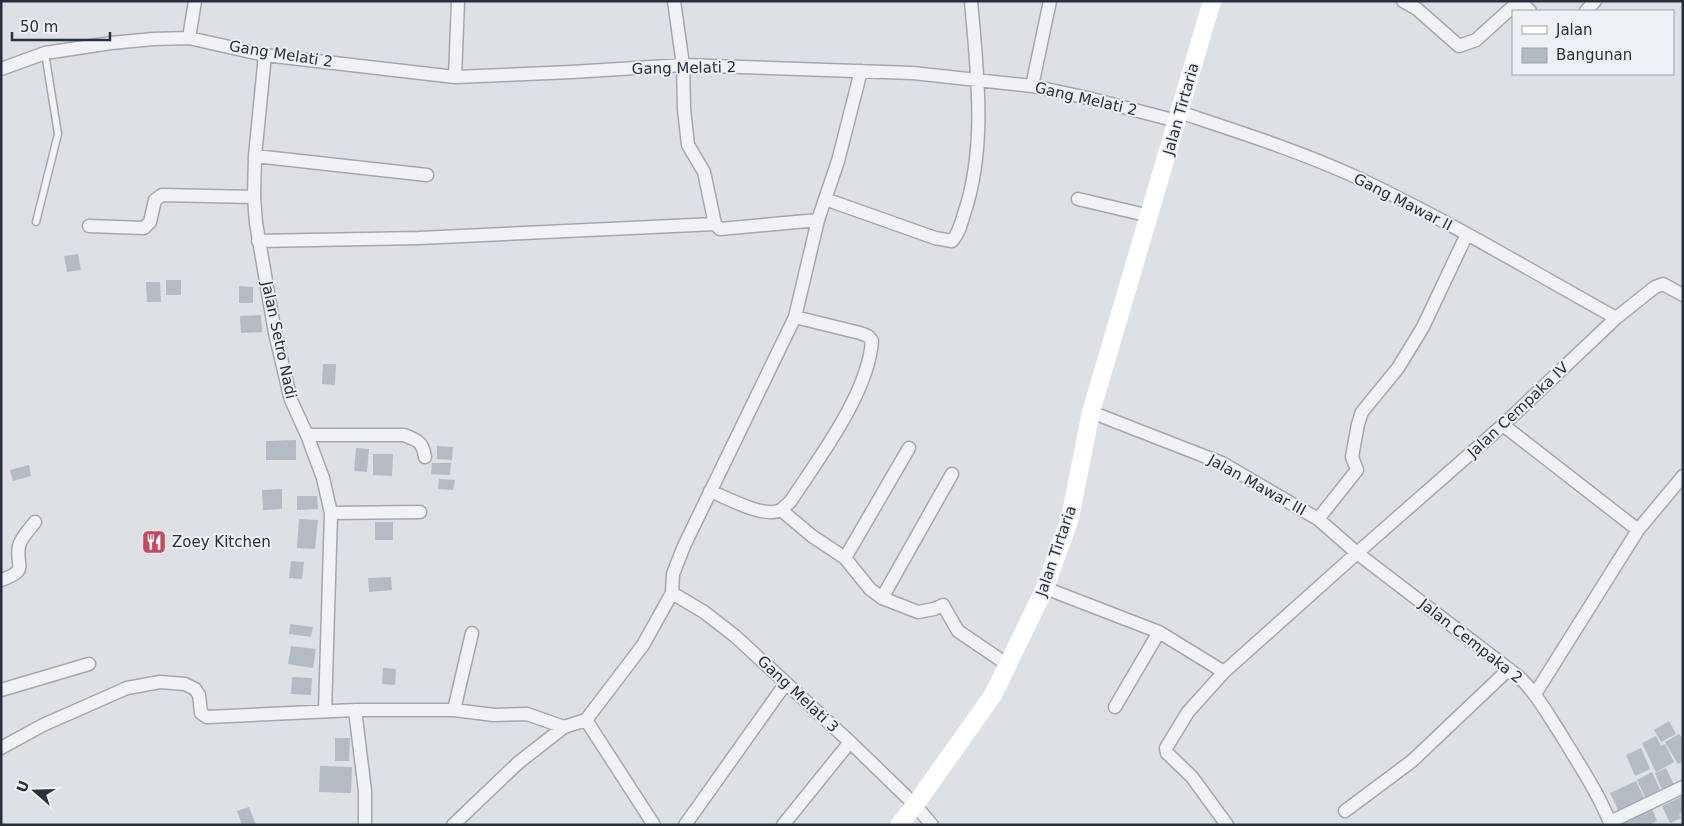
<svg xmlns="http://www.w3.org/2000/svg" width="1684" height="826" font-family="'DejaVu Sans',sans-serif">
	<style>
		.building { fill: #b5bbc3 }
		.lines { fill: none; stroke-linecap: round; stroke-linejoin: round }
		.lane-casing { stroke: #a3a8b0; stroke-width: 9 }
		.street-casing { stroke: #a3a8b0; stroke-width: 15 }
		.lane { stroke: #f0f2f5; stroke-width: 6 }
		.street { stroke: #f0f2f5; stroke-width: 12 }
		.secondary { stroke: #fff; stroke-width: 18 }
		.labels { text-anchor: middle; stroke-width: 4; stroke-linejoin: round; paint-order: stroke }
		.street-label { font-size: 15px; fill: #28303c; stroke: #edf0f4 }
		.poi-label { font-size: 15px; fill: #28303c; stroke: #edf0f4; text-anchor: start }
	</style>
	<rect width="100%" height="100%" fill="#dde1e6"/>
	<!-- building -->
	<path class="building" d="M78 254 81 270 67 272 64 256Z
		M166 280H181V295H166Z
		M146 282H160L161 302H147Z
		M239 286 253 287V303H239Z
		M261 315 262 332 241 333 240 316Z
		M323 364H336L335 385 322 384Z
		M296 440V460H266V441Z
		M437 446 453 447 452 460 437 459Z
		M356 448 369 449 367 472 354 471Z
		M373 454H393L392 476 373 475Z
		M432 463H451L450 475 431 474Z
		M29 465 31 476 13 481 10 470Z
		M439 479 455 480 453 490 438 489Z
		M282 489V509L263 510 262 490Z
		M297 496H317L318 509 297 510Z
		M299 519 318 520 315 549 297 548Z
		M375 522H393V540H375Z
		M291 561 304 562 302 579 289 578Z
		M391 577 392 590 369 592 368 578Z
		M290 624 313 627 311 637 289 634Z
		M291 646 316 649 313 668 288 664Z
		M383 668 396 669 395 685 382 684Z
		M292 677 312 678 311 695 291 694Z
		M1669 721 1676 734 1661 742 1654 730Z
		M1679 734 1683 740V761L1678 764 1665 742Z
		M1656 736 1661 746 1665 744 1674 762 1656 772 1642 743Z
		M335 738H350L349 761H335Z
		M1641 748 1650 769 1635 776 1626 755Z
		M320 766 352 767 351 793 319 792Z
		M1666 768 1675 787 1663 792 1655 773Z
		M1652 772 1662 794 1647 801 1637 780Z
		M1636 781 1645 800 1619 812 1610 793Z
		M1683 796V813L1679 814 1681 818 1670 823 1662 806Z
		M1651 806 1657 821 1649 825H1620L1618 820Z
		M249 807 256 825H242L237 811Z"/>
	<g class="lines">
		<defs>
			<path id="lane" d="M36 222 58 134 45 53"/>
			<path id="street" d="M674 1 683 65 684 109 688 145 704 172 715 224
				M1403 1 1417 9 1459 46 1476 40 1519 1
				M1520 1 1530 11
				M1586 11 1595 1
				M189 38 195 1
				M265 55 255 156 254 197 256 223 275 333 291 400 307 435 323 478 331 513 325 711
				M1 69 45 53 111 43 153 39 189 38 265 55 455 77 572 72 683 65 913 73 1032 86 1088 98 1177 121
				M455 77 458 1
				M1032 86 1050 1
				M1179 112C1239 132 1299 151 1356 177 1445 219 1530 270 1616 318
				M255 156 427 175
				M825 199 935 238 952 241C959 233 961 224 964 214 987 147 977 70 971 1
				M1078 199 1150 216
				M89 226 144 228 150 222 155 200 162 195 254 197
				M258 241 419 238 715 224 720 229 818 220
				M1091 412 1222 463 1318 519 1357 553 1519 677C1536 693 1547 713 1560 733 1578 763 1598 792 1611 825
				M1503 425 1638 530
				M307 435H404C417 440 423 442 425 457
				M710 491C726 497 764 519 781 510 784 508 787 504 790 502 819 458 868 394 872 341L868 336 860 333 795 317
				M781 510 812 536 845 558 870 589 882 598 918 612 934 609 943 605 958 631 1008 665
				M331 513 420 512
				M1318 519 1357 470 1352 457 1358 424 1362 412 1398 368 1423 327 1467 234
				M845 558 909 448
				M1 580C30 570 15 566 19 546 21 537 30 529 35 522
				M1045 588 1159 632 1224 672
				M672 593 704 612 735 636 850 742 915 805 932 825
				M882 598 952 474
				M1 690 89 664
				M1535 694 1638 530 1683 476
				M1115 707 1159 632
				M355 710 365 791V825
				M454 710 472 633
				M586 720 654 825
				M1 748 43 725 127 688 160 682 185 684 195 689 199 695 201 713 207 717 355 710H454L494 715 527 714 564 727
				M1345 811 1412 761 1509 669
				M1610 822 1683 787
				M453 825 518 763 564 727 586 720 643 645 672 593 673 574 684 546 795 317 818 220 838 161 861 71
				M685 825 786 683
				M783 825 850 742
				M1227 825 1192 777 1167 753 1166 748 1188 712 1224 672 1357 553 1503 425 1616 318 1655 287 1663 284 1683 295"/>
		</defs>
		<!-- lane casing -->
		<use href="#lane" class="lane-casing"/>
		<!-- street casing -->
		<use href="#street" class="street-casing"/>
		<!-- lane -->
		<use href="#lane" class="lane"/>
		<!-- street -->
		<use href="#street" class="street"/>
		<!-- secondary -->
		<path class="secondary" d="M899 825 915 805 993 695 1045 588 1070 518 1091 412 1212 1"/>
	</g>
	<!-- icons -->
	<defs>
		<symbol id="restaurant-square" viewBox="-11 -11 22 22"><rect x="-9" y="-9" width="18" height="18" rx="4" fill="#c7475e" stroke="#edf0f4"/><path d="M-5-6h1v4h1v-4h1v4h1v-4h1v5L-1.5 .5V6h-2V.5L-5-1ZM5-6V6H3V1.5H1.5Q1.5-4 5-6Z" fill="#fff"/></symbol>
	</defs>
	<g fill-rule="evenodd">
		<use href="#restaurant-square" x="140" y="528" width="28" height="28"/>
	</g>
	<g class="labels">
		<!-- street labels -->
		<g class="street-label">
			<text transform="translate(281 54) rotate(9)" y="5">Gang Melati 2</text>
			<text transform="translate(684 68) rotate(-1)" y="5">Gang Melati 2</text>
			<text transform="translate(1086 99) rotate(13)" y="5">Gang Melati 2</text>
			<text transform="translate(1181 109) rotate(-74)" y="5">Jalan Tirtaria</text>
			<text transform="translate(1403 202) rotate(27)" y="5">Gang Mawar II</text>
			<text transform="translate(279 340) rotate(78)" y="5">Jalan Setro Nadi</text>
			<text transform="translate(1518 410) rotate(-43)" y="5">Jalan Cempaka IV</text>
			<text transform="translate(1257 485) rotate(29)" y="5">Jalan Mawar III</text>
			<text transform="translate(1056 551) rotate(-71)" y="5">Jalan Tirtaria</text>
			<text transform="translate(1471 641) rotate(38)" y="5">Jalan Cempaka 2</text>
			<text transform="translate(798 694) rotate(43)" y="5">Gang Melati 3</text>
		</g>
		<!-- poi labels -->
		<g class="poi-label">
			<text x="172" y="547">Zoey Kitchen</text>
		</g>
	</g>
	<!-- border -->
	<rect width="1684" height="826" fill="none" stroke="#28303c" stroke-width="5"/>
	<!-- legend -->
	<rect x="1512" y="10" width="162" height="65" fill="#edf0f4" stroke="#9ea3aa"/>
	<rect x="1522" y="26" width="25" height="8" fill="#ffffff" stroke="#9ea3aa"/>
	<text x="1556" y="35" font-size="15" fill="#28303c">Jalan</text>
	<rect x="1522" y="48" width="25" height="15" fill="#b5bbc3" stroke="#9ea3aa"/>
	<text x="1556" y="60" font-size="15" fill="#28303c">Bangunan</text>
	<!-- north arrow -->
	<g transform="translate(35 791) rotate(290)" stroke="#edf0f4" stroke-width="4" paint-order="stroke">
	<path d="M0-4L9 19L0 12L-9 19Z" fill="#28303c"/>
	<text y="-8" font-size="14" font-weight="bold" text-anchor="middle" fill="#28303c">U</text>
	</g>
	<!-- scale -->
	<path d="M12 32v8h98v-8" fill="none" stroke="#28303c" stroke-width="2.5"/>
	<text x="20" y="32" font-size="15" fill="#28303c" stroke="#edf0f4" stroke-width="4" paint-order="stroke">50 m</text>
</svg>
